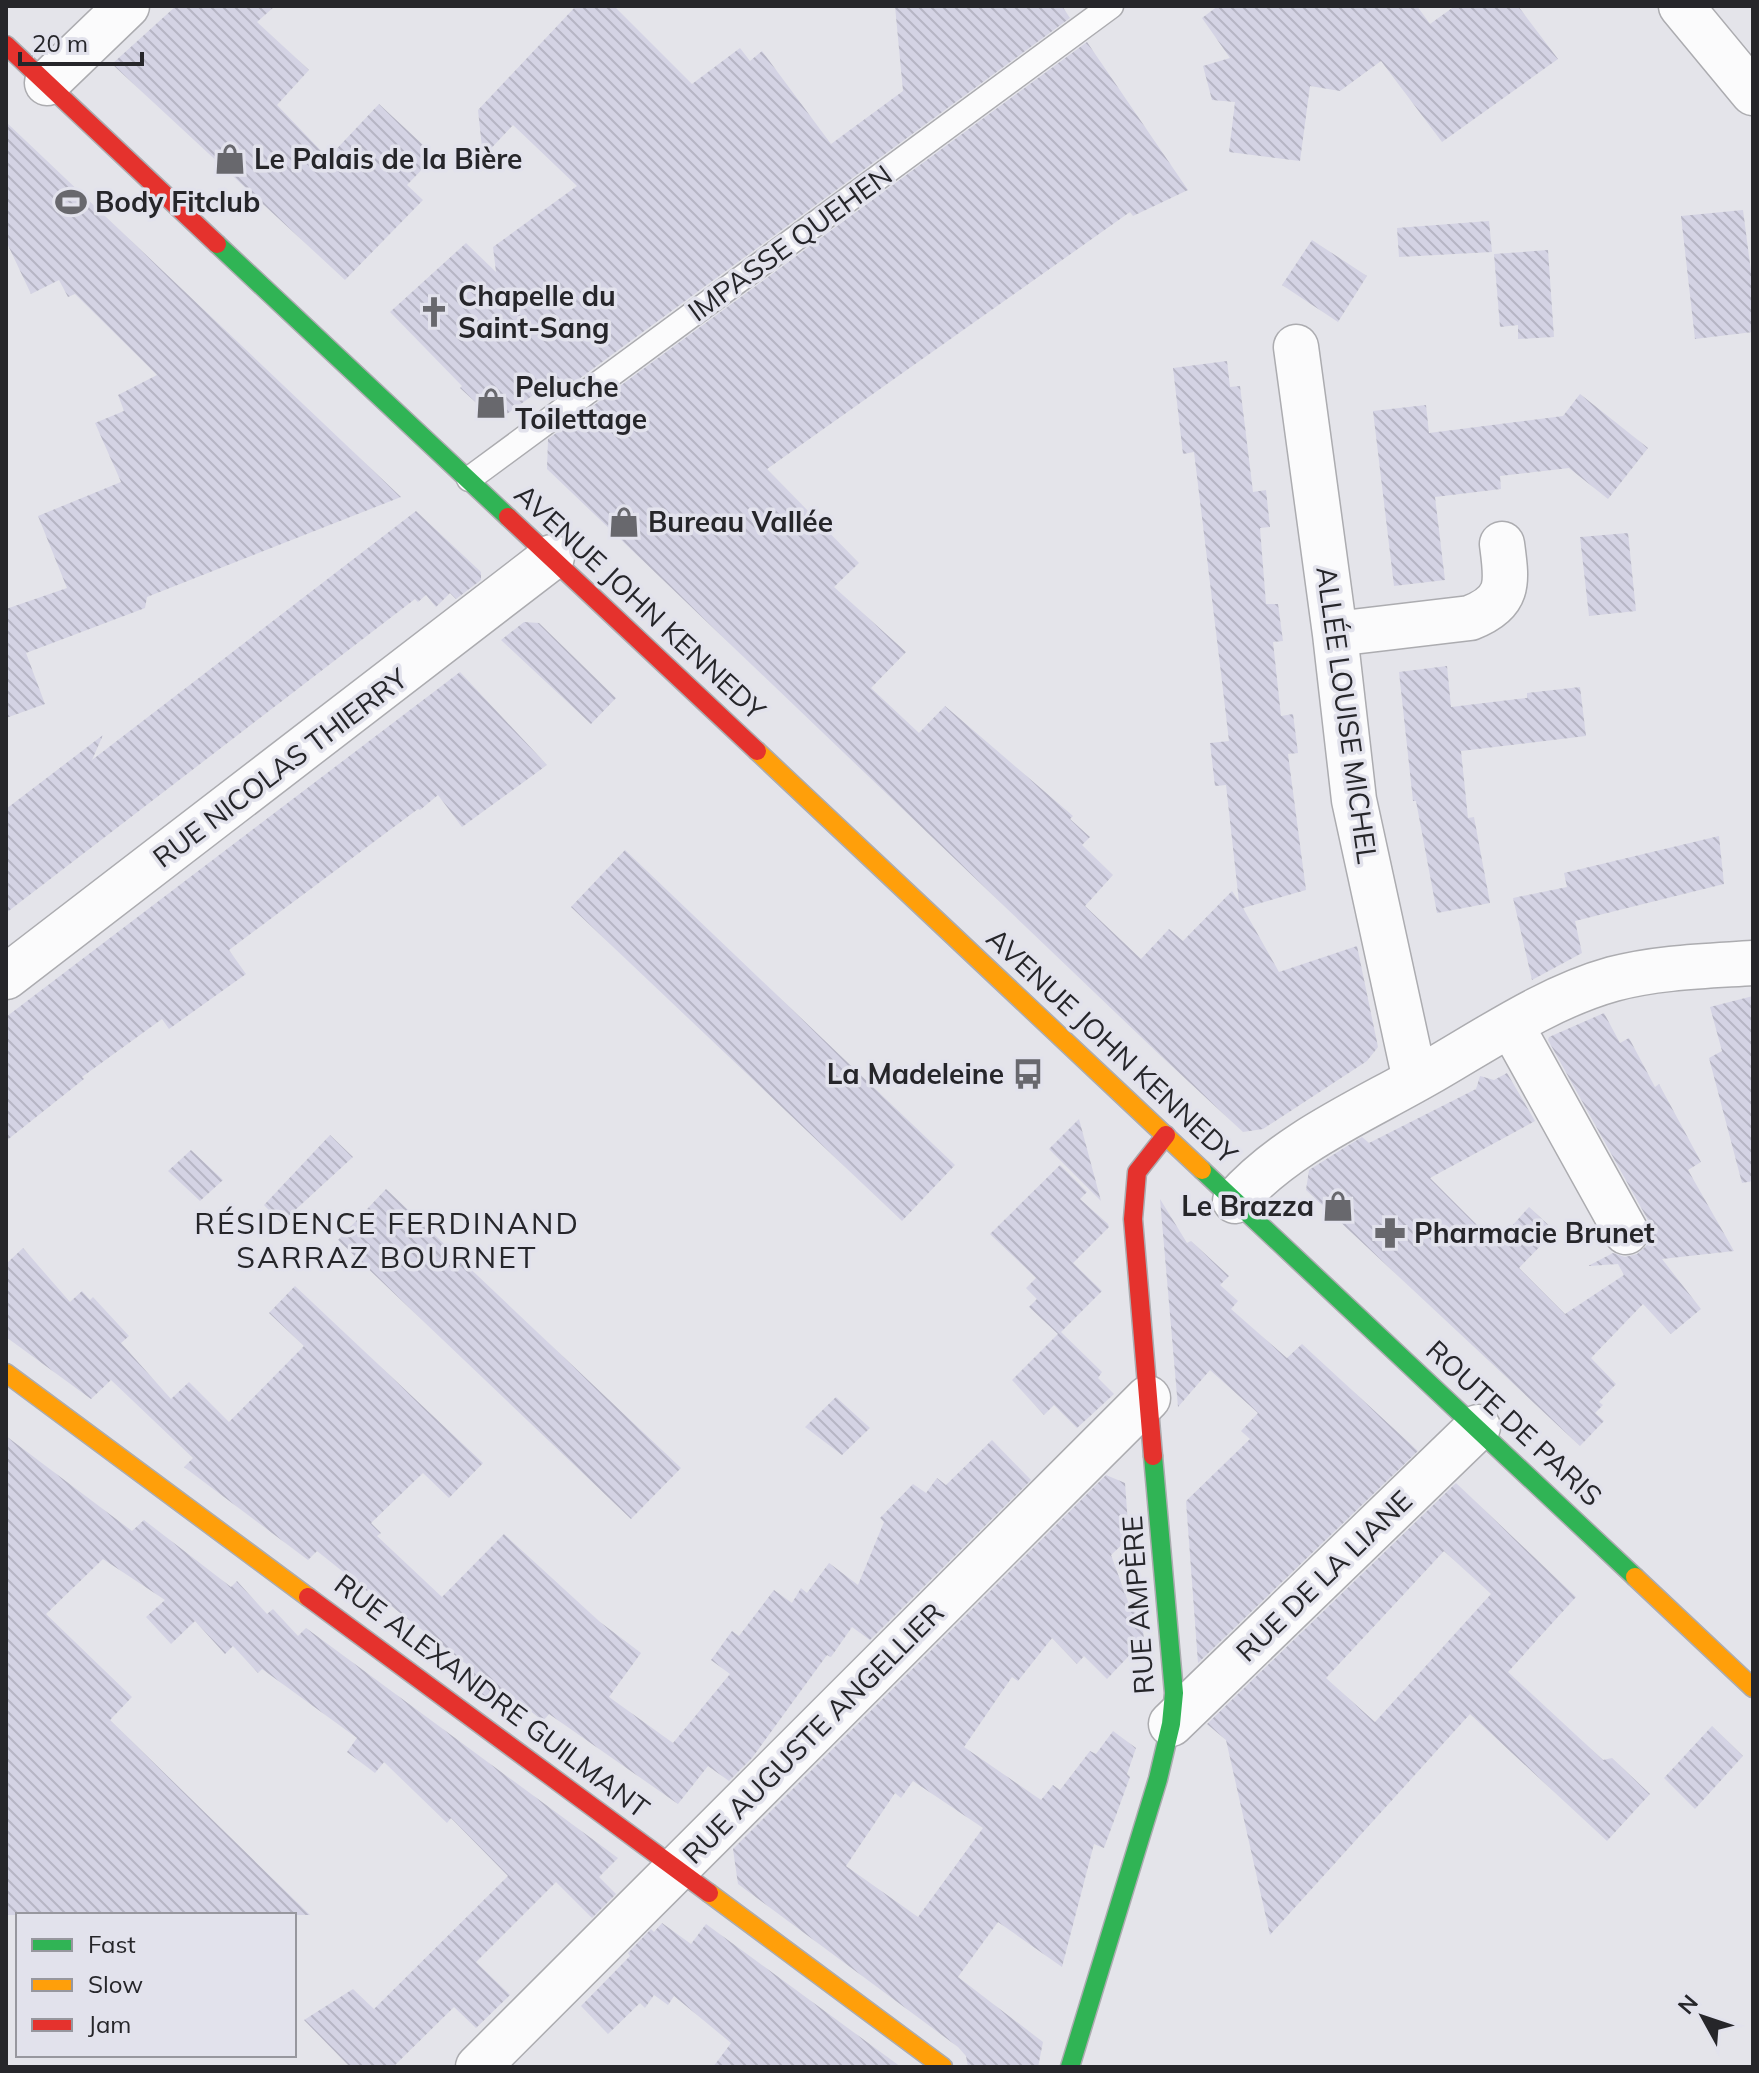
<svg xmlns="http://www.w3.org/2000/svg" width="1759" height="2073" font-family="Mulish,sans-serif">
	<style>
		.building { fill: url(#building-back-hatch); fill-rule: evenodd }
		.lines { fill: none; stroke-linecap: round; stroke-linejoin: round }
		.lane-casing { stroke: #acacb0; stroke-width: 27 }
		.street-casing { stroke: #acacb0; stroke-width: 47 }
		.fast-casing { stroke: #acacb0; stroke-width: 21 }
		.slow-casing { stroke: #acacb0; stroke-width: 21 }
		.jam-casing { stroke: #acacb0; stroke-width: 21 }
		.lane { stroke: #fbfbfc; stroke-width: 24 }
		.street { stroke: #fbfbfc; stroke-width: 44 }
		.fast { stroke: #30b455; stroke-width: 18 }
		.slow { stroke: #ff9f0a; stroke-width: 18 }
		.jam { stroke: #e5322d; stroke-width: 18 }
		.labels { text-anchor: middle; stroke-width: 7; stroke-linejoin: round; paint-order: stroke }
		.poi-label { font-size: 28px; font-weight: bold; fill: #26262a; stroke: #e2e2ec; text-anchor: start }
		.street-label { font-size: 28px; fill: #26262a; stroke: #e2e2ec }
		.neighbourhood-label { font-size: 30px; letter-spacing: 2px; fill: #26262a; stroke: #e2e2ec }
	</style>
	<defs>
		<pattern id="building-back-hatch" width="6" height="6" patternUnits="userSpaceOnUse" patternTransform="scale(2)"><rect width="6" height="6" fill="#d4d3e4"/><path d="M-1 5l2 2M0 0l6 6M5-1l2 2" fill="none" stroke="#b6b5c4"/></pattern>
	</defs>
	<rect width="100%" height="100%" fill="#e4e4ea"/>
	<!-- building -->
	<path class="building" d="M176 6H275L257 22 309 70 277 105 328 158 379 104 435 156 407 185 423 200 345 280 112 64Z
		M576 6H614L692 84 740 48 750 61 762 51 831 144 903 91 895 6H1062L1070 18 549 401 550 383 504 416 493 418 460 388 462 386 390 312 466 243 496 272 493 247 577 186 513 125 483 157 478 110Z
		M1218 6H1417L1430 24 1455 6H1518L1558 59 1442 142 1381 61 1340 91 1310 86 1300 161 1229 152 1235 102 1212 100 1203 66 1230 58 1202 18Z
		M1087 42 1188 190 1133 216 1130 212 767 469 859 563 834 587 906 652 871 688 919 733 945 706 1073 816 1070 819 1090 837 1082 845 1113 875 1085 906 1141 959 1169 929 1183 941 1232 891 1239 902 1226 785 1215 786 1210 743 1229 741 1221 673 1194 452 1183 454 1173 368 1227 361 1230 387 1240 386 1253 492 1266 490 1270 527 1260 528 1266 604H1278L1283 641 1273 642 1281 716 1293 714 1298 753 1288 754 1306 890 1243 908 1279 972 1357 946 1378 1047 1367 1061 1263 1129 1243 1132 1162 1057 547 469 548 439Z
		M6 122 401 497 147 597 145 608 26 653 45 704 6 718V609L67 588 38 516 121 482 95 423 124 411 118 395 157 375 75 294 68 297 59 280 31 294 6 241Z
		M1743 210 1753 287V332L1695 339 1681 216Z
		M1489 221 1492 252 1399 257 1397 228Z
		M1312 240 1367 276 1338 322 1282 285Z
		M1548 250 1554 337 1518 339V325L1500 327 1494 254Z
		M1580 394 1648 448 1608 499 1569 468 1500 476 1501 489 1435 497 1445 580 1394 586 1373 411 1426 405 1429 433 1563 416Z
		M416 511 481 572V580L456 599 450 593 436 607 426 595 418 602 415 599 6 913V809L103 735 92 760Z
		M1628 533 1636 611 1589 616 1580 537Z
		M524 622 539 623 616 698 591 724 501 640Z
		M1447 666 1451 707 1527 698V693L1580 687 1586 736 1461 751 1468 818 1474 817 1490 903 1437 913 1416 801H1413L1399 672Z
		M460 672 547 765 462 827 438 795 420 810 418 809 229 950 246 974 169 1029 162 1019 82 1077 84 1079 6 1141V1017Z
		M1719 836 1724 884 1575 921 1582 953 1532 980 1513 898 1567 887 1564 873Z
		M625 850 955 1165 902 1221 571 907Z
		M1753 996V1181L1742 1183 1709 1058 1722 1051 1710 1007Z
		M1604 1013 1620 1043 1629 1038 1655 1087 1659 1084 1701 1162 1688 1170 1734 1251 1662 1259 1701 1309 1671 1334 1643 1304 1591 1358 1616 1384 1599 1402 1603 1405 1595 1413 1604 1421 1580 1446 1306 1190 1309 1170 1344 1148 1362 1137 1369 1143 1476 1089 1480 1076 1494 1080 1507 1073 1535 1121 1430 1178 1496 1244 1529 1207 1555 1231 1519 1268 1565 1314 1624 1275 1618 1264 1588 1266 1613 1253 1625 1257 1637 1254 1647 1245 1651 1233 1648 1220 1548 1040 1549 1037Z
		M1079 1119 1101 1201 1049 1149Z
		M330 1135 353 1157 281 1223 264 1205Z
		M191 1150 223 1180 200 1201 168 1171Z
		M1060 1165 1087 1192 1080 1199 1108 1224 1109 1227 1073 1263 1102 1291 1061 1332 1102 1372 1098 1378 1114 1394 1077 1428 1054 1405 1044 1415 1012 1380 1058 1334 1029 1307 1037 1299 1026 1288 1036 1278 990 1234Z
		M386 1189 681 1468 631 1519 338 1240Z
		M1160 1199 1187 1243 1191 1241 1229 1276 1220 1285 1238 1301 1231 1309 1287 1358 1302 1344 1418 1451 1198 1663 1186 1501 1250 1439 1241 1431 1258 1413 1210 1370 1178 1407Z
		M23 1248 70 1302 82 1291 90 1300 93 1297 129 1336 121 1343 171 1399 189 1382 229 1422 304 1346 269 1313 295 1286 483 1463 449 1498 423 1473 371 1523 381 1533 377 1536 442 1597 504 1534 600 1622 641 1653 609 1697 673 1743 730 1674 711 1660 732 1631 739 1636 774 1590 792 1603 801 1588 807 1593 829 1563 858 1585 884 1522 880 1518 913 1484 926 1493 937 1478 946 1485 992 1440 1031 1480 870 1640 852 1627 831 1657 827 1655 752 1758 729 1781 708 1766 678 1804 549 1714 543 1721 519 1702 507 1713 458 1677 469 1666 369 1589 367 1591 317 1551 308 1560 184 1467 193 1458 111 1380 91 1399 6 1337V1264Z
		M836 1397 870 1428 842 1455 805 1427Z
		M6 1436 132 1531 144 1520 231 1587 237 1581 267 1614 273 1609 298 1636 306 1628 618 1858 599 1877 616 1894 592 1918 556 1882 476 1962 510 1995 476 2028 454 2007 393 2067H350L304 2020 353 1989 374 2009 508 1876 451 1818 447 1823 384 1762 375 1773 347 1752 357 1738 262 1669 258 1673 233 1646 225 1654 195 1621 171 1644 146 1617 165 1600 103 1559 46 1614 132 1697 110 1720 310 1915H6Z
		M1106 1475 1125 1483 1129 1538 1111 1555 1130 1607 1142 1619 1144 1640 1107 1679 1084 1656 1077 1664 1052 1638 1018 1681 1012 1677 964 1747 1041 1800 1053 1785 1060 1790 1090 1751 1096 1754 1113 1731 1136 1748 1127 1774 1130 1777 1104 1848 1094 1844 1062 1967 998 1922 958 1977 1043 2042 1038 2067H968L966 2056 958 2047 738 1884 733 1849ZM913 1781 983 1828 918 1917 846 1866 895 1793 901 1798Z
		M1456 1483 1576 1597 1508 1672 1603 1760 1612 1758 1650 1794 1607 1841 1470 1714 1270 1935 1226 1740 1207 1724ZM1444 1551 1491 1594 1375 1722 1326 1678Z
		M1712 1726 1743 1756 1695 1809 1664 1778Z
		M662 1923 691 1944 706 1924 901 2067H713L731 2043 674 1996 668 2005 654 1995 645 2008 640 2003 608 2034 581 2006 630 1956 628 1953 651 1929 654 1932Z"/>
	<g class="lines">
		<defs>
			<path id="lane" d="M469 479 1111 6"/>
			<path id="street" d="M1681 6 1753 93
				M47 83 127 6
				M1296 347 1335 634 1354 800 1415 1080
				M1335 634 1470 618C1511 602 1507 582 1502 544
				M6 977 552 557
				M1511 1025 1626 1232
				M1235 1201C1286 1143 1362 1111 1428 1073 1487 1039 1548 997 1613 979 1658 967 1707 966 1753 963
				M1171 1724 1478 1427
				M478 2067 1148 1398"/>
			<path id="fast" d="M217 244 508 517
				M1202 1170 1635 1577
				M1070 2067 1158 1779 1171 1724 1174 1693 1153 1456"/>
			<path id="slow" d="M757 751 1202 1170
				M6 1373 308 1597
				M1635 1577 1753 1688
				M709 1893 943 2067"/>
			<path id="jam" d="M6 45 217 244
				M508 517 757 751
				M1153 1456 1133 1219 1137 1172 1166 1135
				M308 1597 709 1893"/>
		</defs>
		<!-- lane casing -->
		<use href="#lane" class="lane-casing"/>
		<!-- street casing -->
		<use href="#street" class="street-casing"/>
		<!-- fast casing -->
		<use href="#fast" class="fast-casing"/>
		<!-- slow casing -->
		<use href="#slow" class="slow-casing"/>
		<!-- jam casing -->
		<use href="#jam" class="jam-casing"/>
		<!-- lane -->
		<use href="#lane" class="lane"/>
		<!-- street -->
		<use href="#street" class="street"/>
		<!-- fast -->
		<use href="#fast" class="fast"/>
		<!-- slow -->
		<use href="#slow" class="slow"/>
		<!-- jam -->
		<use href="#jam" class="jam"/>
	</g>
	<!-- icons -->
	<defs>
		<symbol id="shop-bare" viewBox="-9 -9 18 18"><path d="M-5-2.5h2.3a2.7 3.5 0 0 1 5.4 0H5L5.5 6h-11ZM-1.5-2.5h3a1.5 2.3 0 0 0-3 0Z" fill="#68686d" stroke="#e2e2ec" stroke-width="2.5" paint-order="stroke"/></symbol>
		<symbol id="stadium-bare" viewBox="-9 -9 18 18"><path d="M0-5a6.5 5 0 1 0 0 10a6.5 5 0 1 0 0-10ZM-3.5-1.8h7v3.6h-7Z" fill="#68686d" stroke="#e2e2ec" stroke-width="2.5" paint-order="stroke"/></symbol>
		<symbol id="church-bare" viewBox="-9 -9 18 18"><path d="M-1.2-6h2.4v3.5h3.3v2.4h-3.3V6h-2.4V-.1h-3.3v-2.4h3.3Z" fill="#68686d" stroke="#e2e2ec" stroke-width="2.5" paint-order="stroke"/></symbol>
		<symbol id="bus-bare" viewBox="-9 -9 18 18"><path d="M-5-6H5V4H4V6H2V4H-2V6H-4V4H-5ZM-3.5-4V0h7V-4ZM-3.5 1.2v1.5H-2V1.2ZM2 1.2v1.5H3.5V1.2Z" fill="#68686d" stroke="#e2e2ec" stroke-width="2.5" paint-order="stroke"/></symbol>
		<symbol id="pharmacy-bare" viewBox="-9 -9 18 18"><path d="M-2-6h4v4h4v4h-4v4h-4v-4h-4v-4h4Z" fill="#68686d" stroke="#e2e2ec" stroke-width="2.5" paint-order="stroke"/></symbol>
	</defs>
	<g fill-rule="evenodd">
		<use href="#shop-bare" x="208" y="137" width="44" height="44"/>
		<use href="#stadium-bare" x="49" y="180" width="44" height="44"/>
		<use href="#church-bare" x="412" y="290" width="44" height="44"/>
		<use href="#shop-bare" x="469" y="381" width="44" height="44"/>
		<use href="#shop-bare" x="602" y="500" width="44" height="44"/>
		<use href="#bus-bare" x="1006" y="1052" width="44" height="44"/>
		<use href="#shop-bare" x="1316" y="1184" width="44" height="44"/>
		<use href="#pharmacy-bare" x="1368" y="1211" width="44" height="44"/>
	</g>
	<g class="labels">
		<!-- poi labels -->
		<g class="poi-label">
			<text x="254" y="169">Le Palais de la Bière</text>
			<text x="95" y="212">Body Fitclub</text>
			<text x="458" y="306">Chapelle du<tspan x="458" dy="32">Saint-Sang</tspan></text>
			<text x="515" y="397">Peluche<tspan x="515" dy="32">Toilettage</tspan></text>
			<text x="648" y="532">Bureau Vallée</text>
			<text x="1004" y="1084" text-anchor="end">La Madeleine</text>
			<text x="1314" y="1216" text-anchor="end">Le Brazza</text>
			<text x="1414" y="1243">Pharmacie Brunet</text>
		</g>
		<!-- street labels -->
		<g class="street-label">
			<text transform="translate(790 243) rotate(-36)" y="10">IMPASSE QUEHEN</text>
			<text transform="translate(640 602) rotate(43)" y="10">AVENUE JOHN KENNEDY</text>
			<text transform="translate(1347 715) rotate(82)" y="10">ALLÉE LOUISE MICHEL</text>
			<text transform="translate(280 768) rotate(-37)" y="10">RUE NICOLAS THIERRY</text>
			<text transform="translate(1112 1046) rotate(43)" y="10">AVENUE JOHN KENNEDY</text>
			<text transform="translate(1514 1423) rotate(43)" y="10">ROUTE DE PARIS</text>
			<text transform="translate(1324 1576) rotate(-44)" y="10">RUE DE LA LIANE</text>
			<text transform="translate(1138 1605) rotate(-94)" y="10">RUE AMPÈRE</text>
			<text transform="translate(492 1696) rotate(37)" y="10">RUE ALEXANDRE GUILMANT</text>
			<text transform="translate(813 1733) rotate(-45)" y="10">RUE AUGUSTE ANGELLIER</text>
		</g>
		<!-- neighbourhood labels -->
		<g class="neighbourhood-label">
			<text x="387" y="1234">RÉSIDENCE FERDINAND<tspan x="387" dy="34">SARRAZ BOURNET</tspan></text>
		</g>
	</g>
	<!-- border -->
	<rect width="1759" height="2073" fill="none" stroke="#26262a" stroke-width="16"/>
	<!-- legend -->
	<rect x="16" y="1913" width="280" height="144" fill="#e2e2ec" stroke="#97979e" stroke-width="2"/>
	<rect x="32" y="1939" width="40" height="12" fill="#30b455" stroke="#97979e" stroke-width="2"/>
	<text x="88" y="1953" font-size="24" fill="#26262a">Fast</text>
	<rect x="32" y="1979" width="40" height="12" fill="#ff9f0a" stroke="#97979e" stroke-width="2"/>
	<text x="88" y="1993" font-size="24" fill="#26262a">Slow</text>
	<rect x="32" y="2019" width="40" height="12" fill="#e5322d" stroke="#97979e" stroke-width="2"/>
	<text x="88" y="2033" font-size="24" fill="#26262a">Jam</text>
	<!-- north arrow -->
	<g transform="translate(1703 2017) rotate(310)" stroke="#e2e2ec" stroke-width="6" paint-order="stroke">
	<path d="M0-6L14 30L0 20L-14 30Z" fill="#26262a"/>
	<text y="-12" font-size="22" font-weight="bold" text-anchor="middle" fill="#26262a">N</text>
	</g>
	<!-- scale -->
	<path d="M20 52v12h122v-12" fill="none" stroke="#26262a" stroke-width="4"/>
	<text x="32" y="52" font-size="24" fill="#26262a" stroke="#e2e2ec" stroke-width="6" paint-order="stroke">20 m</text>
</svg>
